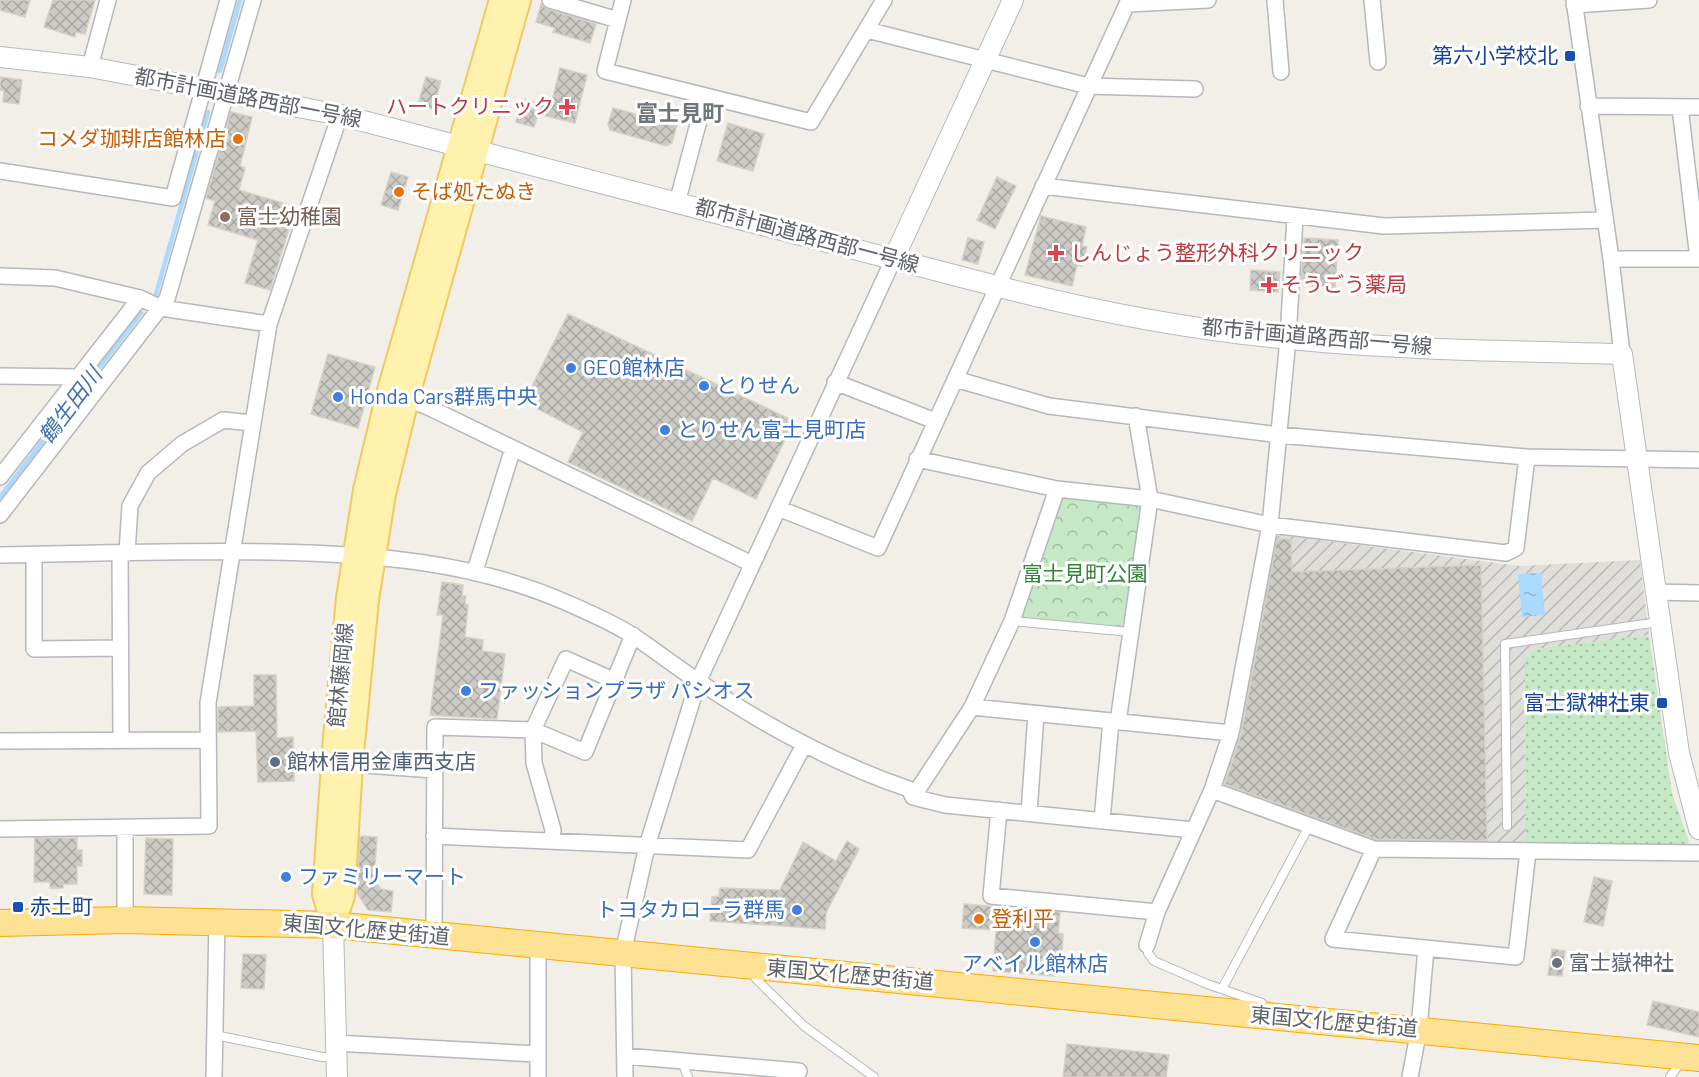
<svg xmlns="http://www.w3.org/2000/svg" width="1699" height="1077" font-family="Barlow,'Noto Sans JP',sans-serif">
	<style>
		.industrial { fill: url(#industrial-furrows) }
		.grass { fill: url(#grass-dots) }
		.park { fill: url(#park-crowns) }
		.water { fill: url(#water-ripples) }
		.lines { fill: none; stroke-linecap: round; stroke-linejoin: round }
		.stream { stroke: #aadaff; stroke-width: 4.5 }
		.building { fill: url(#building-cross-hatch); stroke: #d6d1c6; stroke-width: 1.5 }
		.lane-casing { stroke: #b5b8bc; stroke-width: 10 }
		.street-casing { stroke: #b5b8bc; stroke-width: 18 }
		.secondary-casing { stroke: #b6babf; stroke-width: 22 }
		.primary-casing { stroke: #f2c960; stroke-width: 26 }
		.highway-casing { stroke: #f9ab00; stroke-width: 28 }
		.lane { stroke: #fff; stroke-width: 8 }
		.street { stroke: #fff; stroke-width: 15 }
		.secondary { stroke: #fff; stroke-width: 20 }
		.primary { stroke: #fff2af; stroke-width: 22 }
		.highway { stroke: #fde293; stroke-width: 26 }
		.transit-dot { fill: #1a4fb4; stroke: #fff; stroke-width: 2 }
		.health-dot { fill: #e0444e; stroke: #fff; stroke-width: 2 }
		.food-dot { fill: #e8710a; stroke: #fff; stroke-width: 2 }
		.education-dot { fill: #8d6e63; stroke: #fff; stroke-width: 2 }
		.shop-dot { fill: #3f7fe0; stroke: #fff; stroke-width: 2 }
		.service-dot { fill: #5c6f8a; stroke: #fff; stroke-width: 2 }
		.worship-dot { fill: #6b7280; stroke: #fff; stroke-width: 2 }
		.labels { text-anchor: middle; stroke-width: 6; stroke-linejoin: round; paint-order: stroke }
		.transit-label { font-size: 21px; fill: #164399; stroke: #fff; text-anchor: end }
		.street-label { font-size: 21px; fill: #5f6368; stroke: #fff }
		.health-label { font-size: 21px; fill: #be3a42; stroke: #fff; text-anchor: start }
		.food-label { font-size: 21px; fill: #c56008; stroke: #fff; text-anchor: start }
		.education-label { font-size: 21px; fill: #785e54; stroke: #fff; text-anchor: start }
		.shop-label { font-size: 21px; fill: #366cbe; stroke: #fff; text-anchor: start }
		.park-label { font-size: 21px; fill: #348238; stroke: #fff }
		.service-label { font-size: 21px; fill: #4e5e75; stroke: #fff; text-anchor: start }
		.worship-label { font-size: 21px; fill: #5b616d; stroke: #fff; text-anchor: start }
		.neighbourhood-label { font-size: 22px; font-weight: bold; fill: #70757a; stroke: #fff }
		.water-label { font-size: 22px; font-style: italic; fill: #4174aa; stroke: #fff }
	</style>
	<defs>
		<pattern id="industrial-furrows" width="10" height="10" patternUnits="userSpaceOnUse" patternTransform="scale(1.5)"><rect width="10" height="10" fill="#e0deda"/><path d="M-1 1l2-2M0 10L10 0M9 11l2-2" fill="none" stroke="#b9b8b5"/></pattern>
		<pattern id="grass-dots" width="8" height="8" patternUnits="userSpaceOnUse" patternTransform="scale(1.5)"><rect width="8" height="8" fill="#c5e8c5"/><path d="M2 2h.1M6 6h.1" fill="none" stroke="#a3c0a4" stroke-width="1.8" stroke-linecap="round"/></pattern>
		<pattern id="park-crowns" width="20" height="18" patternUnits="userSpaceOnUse" patternTransform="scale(1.5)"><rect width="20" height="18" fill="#c5e8c5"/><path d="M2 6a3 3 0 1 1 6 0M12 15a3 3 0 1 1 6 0" fill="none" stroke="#a3c0a4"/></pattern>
		<pattern id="water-ripples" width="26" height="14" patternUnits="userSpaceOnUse" patternTransform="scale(1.5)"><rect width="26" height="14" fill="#aadaff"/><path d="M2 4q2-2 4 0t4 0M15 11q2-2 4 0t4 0" fill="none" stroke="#8eb4d2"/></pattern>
		<pattern id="building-cross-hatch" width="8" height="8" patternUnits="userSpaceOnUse" patternTransform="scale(1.5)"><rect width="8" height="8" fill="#cccac5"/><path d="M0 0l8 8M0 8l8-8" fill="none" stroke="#a9a8a4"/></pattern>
	</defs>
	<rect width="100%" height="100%" fill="#f1efe8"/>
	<!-- industrial -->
	<path class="industrial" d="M1281 535 1520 566 1640 560 1649 635 1536 649 1525 658 1526 846 1419 847 1368 840 1221 788 1241 717 1274 538Z"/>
	<!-- grass -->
	<path class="grass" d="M1649 635 1672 793 1689 842 1683 847 1526 846 1525 658 1536 649Z"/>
	<!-- park -->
	<path class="park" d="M1057 489 1150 499 1131 632 1012 621Z"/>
	<!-- water -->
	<path class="water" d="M1541 573 1545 615 1522 617 1518 574Z"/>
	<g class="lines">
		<!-- stream -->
		<path class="stream" d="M220 71 240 0
			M156 294 208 112
			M0 497 141 313"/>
	</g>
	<!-- building -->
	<path class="building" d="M0 0H30L25 17 0 10Z
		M53 0H95L85 34 76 32 75 37 44 27Z
		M541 4 547 9 596 24 590 43 553 32 555 28 536 22Z
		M560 68 587 75 575 123 538 114 534 127 516 122 522 99 551 106Z
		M0 77 22 80 19 104 3 102 4 91 0 90Z
		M426 77 441 81 433 109 418 104Z
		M613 108 677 125 672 143 666 146 610 130 608 124Z
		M231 112 252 117 240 166 245 168 239 190 296 207 270 290 245 283 258 240 208 225 215 201 206 198Z
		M728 123 764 134 753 171 717 161Z
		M391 172 408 177 398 210 381 205Z
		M997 177 1016 186 995 229 977 220Z
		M1041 216 1086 227 1082 246 1087 247 1082 266 1077 265 1072 286 1025 275Z
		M968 238 984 242 978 264 962 260Z
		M1304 238 1338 240 1335 287 1301 285Z
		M1251 270 1280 272 1278 292 1250 290Z
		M568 314 794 421 756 499 713 478 692 521 568 462 583 432 524 402Z
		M328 354 375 367 358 428 311 414Z
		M1277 539H1291L1292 572 1481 565 1487 841 1374 839 1225 784 1241 735Z
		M442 582 463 585 462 596H466L465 604 468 605 465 637 483 640 482 651 505 654 497 719 430 715 443 615H437Z
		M254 675H276L277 738 293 737 294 781 258 782 256 731 218 732V707L254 706Z
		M363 836 377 837 374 880 381 889 393 891 391 912 368 910 357 893 360 837Z
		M35 838H77V850H82V866H77V884H63V888H50V882H34Z
		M146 838 173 839 172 895 144 894Z
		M847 841 859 849 826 913 825 929 710 921 712 897 719 896 720 888 780 890 803 842 836 861Z
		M1594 877 1612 881 1603 926 1584 922Z
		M964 904 1060 912 1058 933 1063 934 1062 954 1056 953 1055 976 993 971 996 930 962 928Z
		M1552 949 1565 951 1562 976 1548 975Z
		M243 954 266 955 264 989 241 988Z
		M1653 1001 1699 1012V1037L1647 1025Z
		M1067 1044 1169 1055 1166 1077H1063Z"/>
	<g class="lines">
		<defs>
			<path id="lane" d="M1012 621 1131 632
				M1507 826 1505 644 1659 622
				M1147 945 1148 953 1154 961 1207 984 1262 1003 1267 1010
				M751 971 757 980 804 1026 874 1077
				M1222 989 1309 826
				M215 1035 322 1057H336
				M682 1061 688 1077
				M1670 1077 1681 1062"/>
			<path id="street" d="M550 0 618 20
				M623 0 605 71 811 122 884 0
				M1275 0 1281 72
				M1372 0 1378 62
				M1574 0 1611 259 1622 354
				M1574 5 1649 0
				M867 30 1088 86 1195 89
				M90 67 108 0
				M1588 106 1699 107
				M1680 107 1698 259
				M0 171 173 198 228 0
				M1043 186 1384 226 1605 220
				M677 203 705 98
				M1611 259H1699
				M0 276 55 278 140 298
				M0 376 80 377
				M955 379 1049 406 1280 435 1527 457 1699 460
				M835 382 935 421
				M407 399 428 407 752 564
				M917 459 1057 489 1150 499 1270 525 1506 553 1516 548 1527 457
				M0 477 140 298 161 308 269 324
				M778 508 878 548 1127 4 1208 0
				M0 515 167 299 253 0
				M120 553 121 740
				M127 553 130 506 148 473 182 444 223 420 252 423
				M0 555C90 554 181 550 271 552 372 554 471 561 565 602 588 612 614 623 635 637 656 651 676 667 698 681 764 725 834 764 909 789L913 797 945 805 1193 830
				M34 555V649L120 648
				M475 571 513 448
				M1655 592 1699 593
				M972 707 1231 733
				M1118 722 1150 499 1136 416
				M0 741 208 740
				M351 764 434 770
				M1212 790 1374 849 1699 853
				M913 797 972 707 1012 621 1057 489
				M999 810 991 896 1157 912
				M1029 813 1036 714
				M1102 820 1111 721
				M0 829 209 826 208 703 269 324 340 115
				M434 836 748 850 804 745
				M552 841 553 830 534 763 533 730 566 659 615 681
				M1374 849 1333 939 1516 957 1528 851
				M125 920V828
				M434 935 435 727 533 730 585 752 633 635
				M1147 945 1157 912 1212 790 1231 733 1270 525 1288 339 1295 217
				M335 1043 537 1054
				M625 1056 799 1071
				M214 1077 217 921
				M538 1077V945
				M625 1077 623 953 647 846 698 682 894 258
				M1410 1077 1419 1029 1426 948"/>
			<path id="secondary" d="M0 57 90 67 340 115 996 286C1092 311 1191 330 1291 339 1401 350 1511 351 1622 354L1679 753 1699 829
				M894 258 1013 0
				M333 925 337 1077"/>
			<path id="primary" d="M333 925 343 896 351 764 367 600 384 494 407 399 519 0
				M333 925 324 894 335 737 348 598 365 490 388 394 501 0"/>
			<path id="highway" d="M0 923 125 920 333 925 1699 1058"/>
		</defs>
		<!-- lane casing -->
		<use href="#lane" class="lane-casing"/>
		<!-- street casing -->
		<use href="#street" class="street-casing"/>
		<!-- secondary casing -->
		<use href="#secondary" class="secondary-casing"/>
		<!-- primary casing -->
		<use href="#primary" class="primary-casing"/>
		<!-- highway casing -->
		<use href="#highway" class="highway-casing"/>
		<!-- lane -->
		<use href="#lane" class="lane"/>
		<!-- street -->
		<use href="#street" class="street"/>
		<!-- secondary -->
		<use href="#secondary" class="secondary"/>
		<!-- primary -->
		<use href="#primary" class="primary"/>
		<!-- highway -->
		<use href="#highway" class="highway"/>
	</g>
	<!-- markers -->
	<g class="transit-dot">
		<rect x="1564" y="50" width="12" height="12" rx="3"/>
		<rect x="1656" y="697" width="12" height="12" rx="3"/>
		<rect x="12" y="901" width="12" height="12" rx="3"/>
	</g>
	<g class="health-dot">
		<path d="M564 98h6v6h6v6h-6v6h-6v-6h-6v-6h6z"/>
		<path d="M1053 244h6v6h6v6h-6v6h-6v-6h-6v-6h6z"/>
		<path d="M1266 276h6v6h6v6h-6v6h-6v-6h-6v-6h6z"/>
	</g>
	<g class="food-dot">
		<circle cx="238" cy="139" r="6"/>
		<circle cx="399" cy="192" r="6"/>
		<circle cx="979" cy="919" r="6"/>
	</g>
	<circle class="education-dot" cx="225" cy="217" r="6"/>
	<g class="shop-dot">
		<circle cx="571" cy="368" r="6"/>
		<circle cx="704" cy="386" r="6"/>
		<circle cx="338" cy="397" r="6"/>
		<circle cx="665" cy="430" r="6"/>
		<circle cx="466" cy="691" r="6"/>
		<circle cx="286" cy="877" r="6"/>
		<circle cx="797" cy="910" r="6"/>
		<circle cx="1035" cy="942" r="6"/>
	</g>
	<circle class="service-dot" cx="275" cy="762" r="6"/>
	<circle class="worship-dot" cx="1557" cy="963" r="6"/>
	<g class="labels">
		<!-- transit labels -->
		<g class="transit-label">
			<text x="1558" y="63">第六小学校北</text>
			<text x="1650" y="710">富士獄神社東</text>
			<text x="30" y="914" text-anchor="start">赤土町</text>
		</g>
		<!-- street labels -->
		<g class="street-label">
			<text transform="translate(248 98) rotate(11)" y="7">都市計画道路西部一号線</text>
			<text transform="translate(807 236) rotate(15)" y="7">都市計画道路西部一号線</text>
			<text transform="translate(1317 337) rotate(5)" y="7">都市計画道路西部一号線</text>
			<text transform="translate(341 675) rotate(-85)" y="7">館林藤岡線</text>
			<text transform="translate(366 930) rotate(5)" y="7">東国文化歴史街道</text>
			<text transform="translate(850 975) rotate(5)" y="7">東国文化歴史街道</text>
			<text transform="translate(1334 1022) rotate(5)" y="7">東国文化歴史街道</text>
		</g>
		<!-- health labels -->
		<g class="health-label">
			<text x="554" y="114" text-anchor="end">ハートクリニック</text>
			<text x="1070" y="260">しんじょう整形外科クリニック</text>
			<text x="1281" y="292">そうごう薬局</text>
		</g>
		<!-- food labels -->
		<g class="food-label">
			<text x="226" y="146" text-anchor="end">コメダ珈琲店館林店</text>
			<text x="411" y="199">そば処たぬき</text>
			<text x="991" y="926">登利平</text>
		</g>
		<!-- education labels -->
		<g class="education-label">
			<text x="237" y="224">富士幼稚園</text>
		</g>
		<!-- shop labels -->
		<g class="shop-label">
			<text x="583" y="375">GEO館林店</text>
			<text x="716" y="393">とりせん</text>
			<text x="350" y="404">Honda Cars群馬中央</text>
			<text x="677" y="437">とりせん富士見町店</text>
			<text x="478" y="698">ファッションプラザ パシオス</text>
			<text x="298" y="884">ファミリーマート</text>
			<text x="785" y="917" text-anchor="end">トヨタカローラ群馬</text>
			<text x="1035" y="971" text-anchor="middle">アベイル館林店</text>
		</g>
		<!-- park labels -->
		<g class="park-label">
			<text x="1085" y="581">富士見町公園</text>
		</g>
		<!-- service labels -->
		<g class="service-label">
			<text x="287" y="769">館林信用金庫西支店</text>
		</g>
		<!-- worship labels -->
		<g class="worship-label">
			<text x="1569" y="970">富士嶽神社</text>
		</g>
		<!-- neighbourhood labels -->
		<g class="neighbourhood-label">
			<text x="680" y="121">富士見町</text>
		</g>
		<!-- water labels -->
		<g class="water-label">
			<text transform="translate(70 405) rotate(-53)" y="8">鶴生田川</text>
		</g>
	</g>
</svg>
